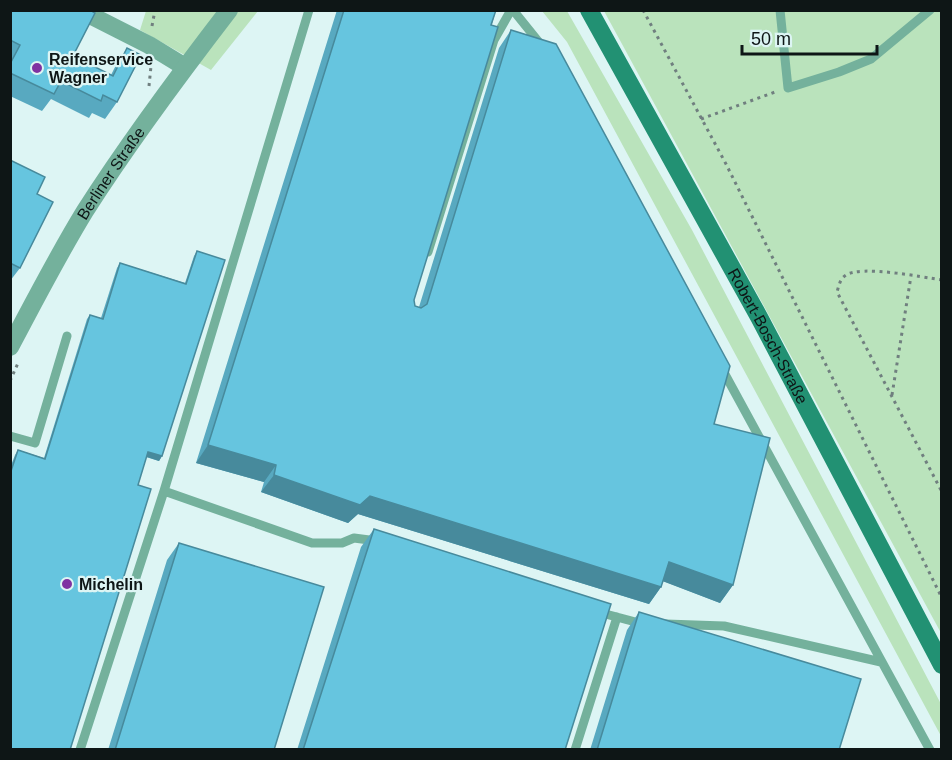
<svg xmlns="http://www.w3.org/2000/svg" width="952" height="760" font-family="Helvetica,sans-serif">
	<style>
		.green { fill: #bae3bc }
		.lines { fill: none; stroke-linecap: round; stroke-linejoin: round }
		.path { stroke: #707f7f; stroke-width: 3; stroke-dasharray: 3 4.5; stroke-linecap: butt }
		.service { stroke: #74b19c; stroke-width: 9 }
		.minor { stroke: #74b19c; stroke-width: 18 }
		.tertiary { stroke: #74b19c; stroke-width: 18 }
		.secondary { stroke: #229173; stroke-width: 18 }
		.wall { fill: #58a9c0 }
		.shaded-wall { fill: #478a9c }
		.building { fill: #66c5df; stroke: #478a9c; stroke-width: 1.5 }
		.poi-dot { fill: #7f32a2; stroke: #ddf5f4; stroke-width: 2 }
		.labels { text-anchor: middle; stroke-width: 4.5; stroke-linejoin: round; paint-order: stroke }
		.poi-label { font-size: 16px; font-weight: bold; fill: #0e1616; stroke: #ddf5f4; text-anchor: start }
		.street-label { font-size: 16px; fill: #0e1616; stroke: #ddf5f4 }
	</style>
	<rect width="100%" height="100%" fill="#ddf5f4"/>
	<!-- green -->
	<path class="green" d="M146 11H258L211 70 140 30Z
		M542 11H567L692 230 941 704V736L567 42Z
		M604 11H941V633L622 44Z"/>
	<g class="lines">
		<!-- path -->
		<path class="path" d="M643 10 726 164 942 598
			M152 26 155 10
			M149 86 151 66
			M701 119 775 92
			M942 280C922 277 861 265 846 275 840 279 839 285 837 292L942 492
			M10 381 18 363
			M892 395 911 276"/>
		<!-- service -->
		<path class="service" d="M513 10 542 46
			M780 10 788 88 839 72 871 59 930 10
			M428 252 494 40 511 10
			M721 367 930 750
			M10 436 35 443 67 336
			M164 491 312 543H342L354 538 377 541
			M598 612 643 624
			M666 624 724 626 881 662
			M80 750 164 491 309 10
			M575 750 617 617"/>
		<!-- minor -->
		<path class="minor" d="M80 10 149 45 185 67"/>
		<!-- tertiary -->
		<path class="tertiary" id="s1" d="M10 347C34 302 58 255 85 211 129 142 179 75 229 10"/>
		<!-- secondary -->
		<path class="secondary" id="s2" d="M589 10 759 317 942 665"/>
	</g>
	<!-- wall -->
	<path class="wall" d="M10 10 73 56 111 75 116 65 127 48 117 102 105 119 92 113 89 118 51 99 42 111 10 96Z
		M337 10H496L414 300 415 306 419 307 499 48 511 30 714 424 733 585 720 603 663 581 661 587 649 604 358 514 348 523 261 492 264 482 196 463Z
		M10 160 37 194 20 268 10 281Z
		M197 251 162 456 159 461 146 457 10 750V468L15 455 18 450 44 458 87 319 90 315 101 318 117 268 120 263 185 283 194 256Z
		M374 529 565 750H297L361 547Z
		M179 543 274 750H108L167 560Z
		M639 612 839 750H590L627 630Z"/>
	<!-- shaded-wall -->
	<path class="shaded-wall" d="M208 445 276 465 264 482 196 463Z
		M148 452 162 456 159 461 144 456Z
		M274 475 370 496 661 587 649 604 358 514 348 523 261 492Z
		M669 562 733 585 720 603 657 579Z"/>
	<!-- building -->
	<path class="building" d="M10 10H90L95 13 73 56 113 76 127 48 141 55 117 102 103 95 101 101 61 81 54 94 10 73V64L20 45 10 40Z
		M344 10H496L491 25 498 27 414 300 415 306 421 308 427 304 511 30 556 44 730 366 714 424 770 438 733 585 669 562 661 587 370 496 360 505 274 475 276 465 208 445Z
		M10 160 45 177 37 194 53 202 20 268 10 263Z
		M197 251 225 260 162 456 148 452 138 485 151 489 70 750H10V474L18 450 45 459 90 315 103 319 120 263 186 284Z
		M374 529 611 604 565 750H303Z
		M179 543 324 587 274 750H115Z
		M639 612 861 679 839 750H597Z"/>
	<!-- markers -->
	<g class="poi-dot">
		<circle cx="37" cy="68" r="6"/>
		<circle cx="67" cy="584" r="6"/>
	</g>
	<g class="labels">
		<!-- poi labels -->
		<g class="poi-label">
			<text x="49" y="65">Reifenservice<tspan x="49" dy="18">Wagner</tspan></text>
			<text x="79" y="590">Michelin</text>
		</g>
		<!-- street labels -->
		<g class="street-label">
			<text dy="6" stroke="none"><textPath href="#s1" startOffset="201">Berliner Straße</textPath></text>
			<text dy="6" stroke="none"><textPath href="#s2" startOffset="372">Robert-Bosch-Straße</textPath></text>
		</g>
	</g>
	<!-- border -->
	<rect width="952" height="760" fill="none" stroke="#0e1616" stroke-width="24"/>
	<!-- scale -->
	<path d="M742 45v9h135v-9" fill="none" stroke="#0e1616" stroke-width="3"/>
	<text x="751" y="45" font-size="18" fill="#0e1616" stroke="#ddf5f4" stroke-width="4.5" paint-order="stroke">50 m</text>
</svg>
